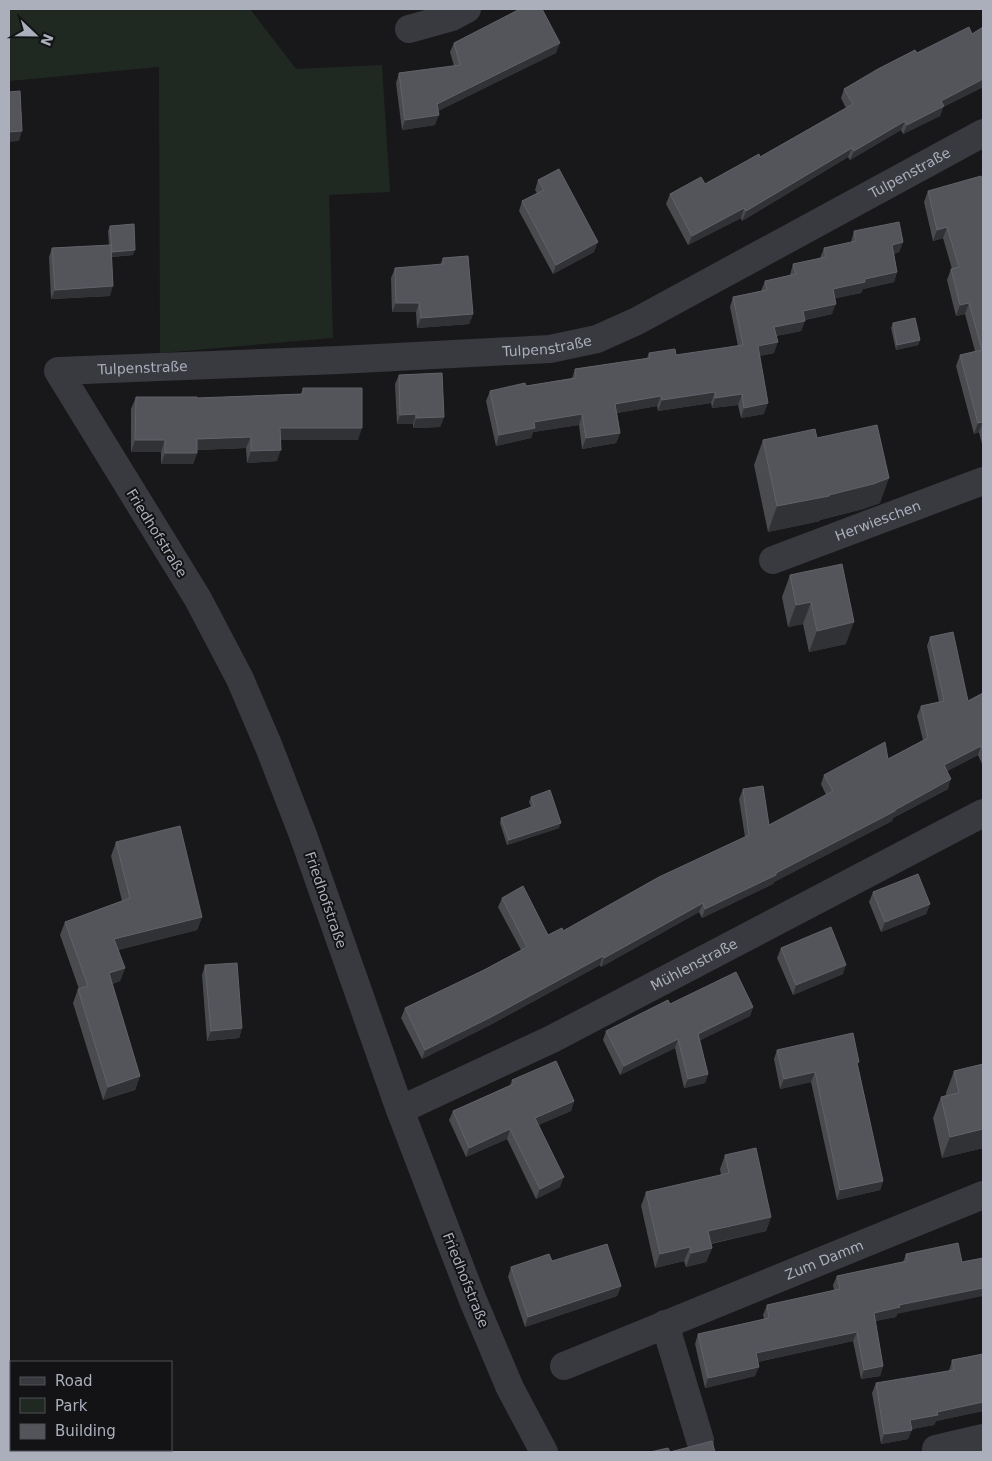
<svg xmlns="http://www.w3.org/2000/svg" width="992" height="1461" font-family="'DejaVu Sans',sans-serif">
	<style>
		.green { fill: #202921 }
		.water { fill: #2d373f }
		.lines { fill: none; stroke-linecap: round; stroke-linejoin: round }
		.minor { stroke: #393a40; stroke-width: 28 }
		.wall { fill: #494b4f }
		.shaded-wall { fill: #313235 }
		.building { fill: #54555b; stroke: #61636a }
		.labels { text-anchor: middle; stroke-width: 4; stroke-linejoin: round; paint-order: stroke }
		.street-label { font-size: 14px; fill: #aaafbb; stroke: #131315 }
	</style>
	<rect width="100%" height="100%" fill="#18181a"/>
	<!-- green -->
	<path class="green" d="M9 9H250L296 69 382 65 390 192 329 195 333 338 160 353 159 67 9 81Z"/>
	<!-- water -->
	<path class="water" d="M9 1398 11 1400V1450H70L73 1452H9Z"/>
	<g class="lines">
		<!-- minor -->
		<g class="minor">
			<path d="M409 29 452 17 467 9"/>
			<path id="s1" d="M773 560 983 481"/>
			<path id="s2" d="M400 1110 552 1039 983 813"/>
			<path d="M665 1324 700 1440"/>
			<path id="s3" d="M564 1366 983 1195"/>
			<path d="M936 1449 983 1438"/>
			<path id="s4" d="M544 1452 510 1388 472 1298 400 1110 303 835 269 747 240 679 198 599 58 371 339 360 550 349 597 339 637 321 983 133"/>
		</g>
	</g>
	<!-- wall -->
	<path class="wall" d="M983 27V87L943 107 940 116 903 134 901 130 850 160 848 157 742 221 741 218 688 245 666 204 670 194 705 184 760 157 846 108 841 98 844 89 917 53 972 34Z
		M454 43 556 53 438 111 435 125 402 130 396 83 399 73 454 66 450 52Z
		M538 180 594 252 553 274 519 211 522 201 537 193 535 190Z
		M983 183V448L979 432 974 434 956 366 960 355 975 351 965 314 956 316 947 280 951 269H952L943 238 933 241 924 202 928 191Z
		M110 226 133 255 112 257 110 296 51 299 49 257 52 248 109 245 108 231Z
		M854 231 903 242 899 252 894 254 897 272 894 282 863 289 861 293 834 298 832 314 805 320 801 331 776 336 774 353 759 356 764 414 741 418 738 405 712 408 711 403 658 411 657 406 617 413 620 433 616 443 582 449 579 425 533 432 531 438 496 446 486 401 490 391 526 386 572 378 575 369 647 358 649 353 676 355 738 346 730 307 733 297 761 291 765 281 790 275 793 264 820 258 824 248 851 242Z
		M443 258 473 314 469 324 417 328 416 312H392L391 278 395 268 440 265Z
		M893 323 920 340 918 345 896 350 891 328Z
		M399 375 444 417 440 427 413 428V424H397L395 384Z
		M303 388 358 440H280L277 461 247 463 246 448 197 450V453L193 464H161V452H131V409L136 397 197 398 301 394Z
		M817 438 880 503 863 509 820 520V521L768 532 754 465 763 440Z
		M790 575 846 644 809 652 803 624 788 627 782 597Z
		M930 637 968 701 983 693V766L978 755 947 771 948 789 893 818 892 821 774 882 773 884 702 918 699 912 601 967 600 965 490 1025 422 1059 401 1018 405 1008 484 970 521 950 498 907 502 898 548 935 563 931 745 837 739 799 743 789 769 825 826 795 821 784 824 775 888 759 923 740 917 716 921 706 939 702 927 646Z
		M531 797 559 828 507 845 500 823 501 818 531 807 529 802Z
		M116 842 202 917 197 930 118 950 125 968 120 981 112 984 140 1076 135 1090 103 1100 73 1003 78 989H79L60 935 65 922 122 901 111 856Z
		M873 892 930 904 926 914 881 932 869 902Z
		M781 948 843 974 793 995 777 958Z
		M205 965 242 1028 239 1038 207 1041 202 975Z
		M670 1004 753 1007 750 1016 700 1040 708 1074 705 1083 684 1088 675 1048 620 1075 603 1040 606 1031Z
		M777 1050 858 1066 883 1181 880 1190 837 1200 811 1082 780 1089 774 1059Z
		M983 1064V1148L942 1158 933 1118 941 1097 946 1095V1093L954 1071Z
		M512 1080 574 1101 571 1111 538 1125 560 1187 536 1199 507 1139 466 1157 449 1120 453 1111 510 1085Z
		M725 1155 771 1217 766 1231 711 1244 712 1248 706 1262 686 1267 684 1261 655 1268 641 1206 646 1192 721 1175 720 1169Z
		M958 1243 897 1314 896 1317 875 1321 883 1366 880 1376 861 1379 853 1341 758 1362 755 1376 705 1388 695 1344 698 1334 764 1319 763 1315 767 1305 834 1290 833 1285 837 1276 903 1262 906 1254Z
		M552 1261 621 1286 617 1296 525 1327 508 1277 511 1267Z
		M983 1354V1411L936 1421 934 1425 912 1429 908 1439 881 1444 872 1393 876 1383 949 1371 952 1360Z"/>
	<!-- shaded-wall -->
	<path class="shaded-wall" d="M560 43 556 53 434 113 437 104Z
		M983 79V87L943 107 940 116 903 134 907 125 941 101Z
		M439 115 435 125 402 130 405 120Z
		M905 121 901 130 850 160 854 151Z
		M22 131 19 141 9 142V132Z
		M852 148 848 157 742 221 746 211Z
		M744 208 741 218 688 245 692 236Z
		M947 227 943 238 933 241 937 230Z
		M598 242 594 252 553 274 556 265Z
		M903 242 899 252 888 255 892 245Z
		M135 250 133 255 110 257 112 252Z
		M897 272 894 282 863 289 861 293 829 300 833 289 865 279Z
		M113 286 110 296 51 299 55 290Z
		M396 303H419L416 312H392Z
		M969 303 965 314 956 316 960 305Z
		M836 304 832 314 799 321 803 311Z
		M473 314 469 324 417 328 421 318Z
		M805 321 801 331 771 337 774 327Z
		M920 340 918 345 896 350 897 345Z
		M778 342 774 353 754 357 758 346Z
		M715 392 711 403 658 411 662 400Z
		M742 394 738 405 712 408 715 398Z
		M661 396 657 406 612 414 615 404Z
		M768 403 764 414 741 418 744 408Z
		M416 414 413 424H397L400 415Z
		M582 414 579 425 533 432 531 438 496 446 499 435 534 422Z
		M444 417 440 427 413 428 416 418Z
		M983 421 979 432 974 434 978 423Z
		M280 428H362L358 440H276Z
		M620 433 616 443 582 449 586 438Z
		M251 437 246 448 193 450 197 439Z
		M135 440H165L161 452H131Z
		M281 450 277 461 247 463 251 451Z
		M165 453H197L193 464H161Z
		M889 478 880 503 863 509 820 520V521L768 532 777 506 829 495Z
		M811 602 803 624 788 627 796 605Z
		M854 622 846 644 809 652 817 631Z
		M981 746 978 755 940 775 944 765Z
		M951 779 948 789 893 818 892 821 774 882 773 884 702 918 705 909 776 873Z
		M561 823 559 828 507 845 509 840Z
		M703 903 699 912 601 967 604 958Z
		M930 904 926 914 881 932 885 922Z
		M202 917 197 930 110 952 114 939Z
		M603 956 600 965 490 1025 422 1059 425 1050Z
		M846 965 843 974 793 995 796 985Z
		M125 968 120 981 104 987 109 973Z
		M753 1007 750 1016 695 1043 698 1034Z
		M242 1028 239 1038 207 1041 211 1031Z
		M678 1039 675 1048 620 1075 624 1066Z
		M815 1072 811 1082 780 1089 784 1079Z
		M708 1074 705 1083 684 1088 688 1079Z
		M140 1076 135 1090 103 1100 108 1087Z
		M574 1101 571 1111 532 1128 535 1118Z
		M510 1129 507 1139 466 1157 469 1148Z
		M983 1129V1148L942 1158 950 1137Z
		M564 1177 560 1187 536 1199 540 1189Z
		M883 1181 880 1190 837 1200 840 1190Z
		M771 1217 766 1231 703 1245 708 1231Z
		M690 1247 684 1261 655 1268 660 1254Z
		M712 1248 706 1262 686 1267 691 1253Z
		M621 1286 617 1296 525 1327 528 1317Z
		M983 1288V1296L897 1314 896 1317 870 1322 874 1313 899 1305Z
		M857 1332 853 1341 752 1363 756 1353Z
		M883 1366 880 1376 861 1379 864 1370Z
		M759 1367 755 1376 705 1388 708 1378Z
		M983 1402V1411L936 1421 934 1425 907 1430 910 1420 937 1412Z
		M912 1430 908 1439 881 1444 884 1434Z"/>
	<!-- building -->
	<path class="building" d="M520 9H542L560 43 437 104 439 115 405 120 399 73 460 65 454 43Z
		M969 27 972 34 983 27V79L941 101 944 106 907 125 905 121 854 151 852 148 746 211 744 208 692 236 670 194 701 177 705 184 759 154 760 157 853 104 844 89 878 69 915 50 917 53Z
		M20 91 22 131 9 132V92Z
		M559 169 598 242 556 265 522 201 544 190 538 180Z
		M981 176 983 183V422L978 423 960 355 982 350 969 303 960 305 951 269 959 267 947 227 937 230 928 191Z
		M899 222 903 242 892 245 897 272 865 279V282L833 289 836 304 803 311 805 321 774 327 778 342 758 346 768 403 744 408 742 394 715 398V392L662 400 661 396 615 404 620 433 586 438 582 414 534 422 535 428 499 435 490 391 525 383 526 386 576 378 575 369 650 358 649 353 675 349 676 355 743 345 733 297 767 290 765 281 796 274 793 264 826 257 824 248 856 241 854 231Z
		M134 224 135 250 112 252 110 226Z
		M111 245 113 286 55 290 52 248Z
		M468 256 473 314 421 318 419 303H396L395 268 443 264V258Z
		M915 318 920 340 897 345 893 323Z
		M442 373 444 417 416 418V414L400 415 399 375Z
		M303 388H362V428H280L281 450 251 451V437L197 439V453H165V440H135L136 397H197V398L303 394Z
		M877 425 889 478 873 484 829 495V496L777 506 763 440 815 429 817 438Z
		M842 564 854 622 817 631 811 602 796 605 790 575Z
		M953 632 968 701 983 693V750L981 746 944 765 951 779 895 810V811L776 873V875L705 909 703 903 604 958 603 956 493 1016 425 1050 405 1008 484 970 527 947 502 898 523 886 548 935 562 928 563 931 659 877 749 835 743 789 763 786 769 825 833 791 824 775 885 742 888 759 928 738 921 706 944 701 930 637Z
		M550 790 561 823 509 840 501 818 534 806 531 797Z
		M180 826 202 917 114 939 125 968 109 973 140 1076 108 1087 78 989 88 986 65 922 130 898 116 842Z
		M918 874 930 904 885 922 873 892Z
		M831 927 846 965 796 985 781 948Z
		M237 963 242 1028 211 1031 205 965Z
		M736 972 753 1007 698 1034 708 1074 688 1079 678 1039 624 1066 606 1031 668 1000 670 1004Z
		M853 1033 859 1062 857 1063 883 1181 840 1190 815 1072 784 1079 777 1050Z
		M556 1061 574 1101 535 1118 564 1177 540 1189 510 1129 469 1148 453 1111 514 1084 512 1080Z
		M983 1064V1129L950 1137 941 1097 959 1093 954 1071Z
		M756 1148 771 1217 708 1231 712 1248 691 1253 690 1247 660 1254 646 1192 729 1173 725 1155Z
		M958 1243 962 1262 983 1258V1288L899 1305 900 1307 874 1313 883 1366 864 1370 857 1332 756 1353 759 1367 708 1378 698 1334 769 1318 767 1305 840 1289 837 1276 907 1261 906 1254Z
		M607 1244 621 1286 528 1317 511 1267 549 1254 552 1261Z
		M983 1354V1402L937 1412 938 1415 910 1420 912 1430 884 1434 876 1383 954 1370 952 1360Z
		M712 1441 715 1452H670Z
		M668 1448 670 1452H650Z"/>
	<g class="labels">
		<!-- street labels -->
		<g class="street-label">
			<text dy="5" stroke="none"><textPath href="#s4" startOffset="2084">Tulpenstraße</textPath></text>
			<text dy="5" stroke="none"><textPath href="#s4" startOffset="1679">Tulpenstraße</textPath></text>
			<text dy="5" stroke="none"><textPath href="#s4" startOffset="1274">Tulpenstraße</textPath></text>
			<text dy="5" stroke="none"><textPath href="#s1" startOffset="112">Herwieschen</textPath></text>
			<text transform="translate(157 533) rotate(58)" y="5">Friedhofstraße</text>
			<text transform="translate(326 900) rotate(71)" y="5">Friedhofstraße</text>
			<text dy="5" stroke="none"><textPath href="#s2" startOffset="328">Mühlenstraße</textPath></text>
			<text dy="5" stroke="none"><textPath href="#s3" startOffset="281">Zum Damm</textPath></text>
			<text transform="translate(466 1280) rotate(68)" y="5">Friedhofstraße</text>
		</g>
	</g>
	<!-- border -->
	<rect width="992" height="1461" fill="none" stroke="#aaafbb" stroke-width="20"/>
	<!-- legend -->
	<rect x="10" y="1361" width="162" height="90" fill="#131315" stroke="#4f5157"/>
	<rect x="20" y="1377" width="25" height="8" fill="#393a40" stroke="#4f5157"/>
	<text x="55" y="1386" font-size="15" fill="#aaafbb">Road</text>
	<rect x="20" y="1398" width="25" height="15" fill="#202921" stroke="#4f5157"/>
	<text x="55" y="1411" font-size="15" fill="#aaafbb">Park</text>
	<rect x="20" y="1424" width="25" height="15" fill="#54555b" stroke="#4f5157"/>
	<text x="55" y="1436" font-size="15" fill="#aaafbb">Building</text>
	<!-- north arrow -->
	<g transform="translate(35 35) rotate(112)" stroke="#131315" stroke-width="4" paint-order="stroke">
	<path d="M0-4L9 19L0 12L-9 19Z" fill="#aaafbb"/>
	<text y="-8" font-size="14" font-weight="bold" text-anchor="middle" fill="#aaafbb">N</text>
	</g>
</svg>
